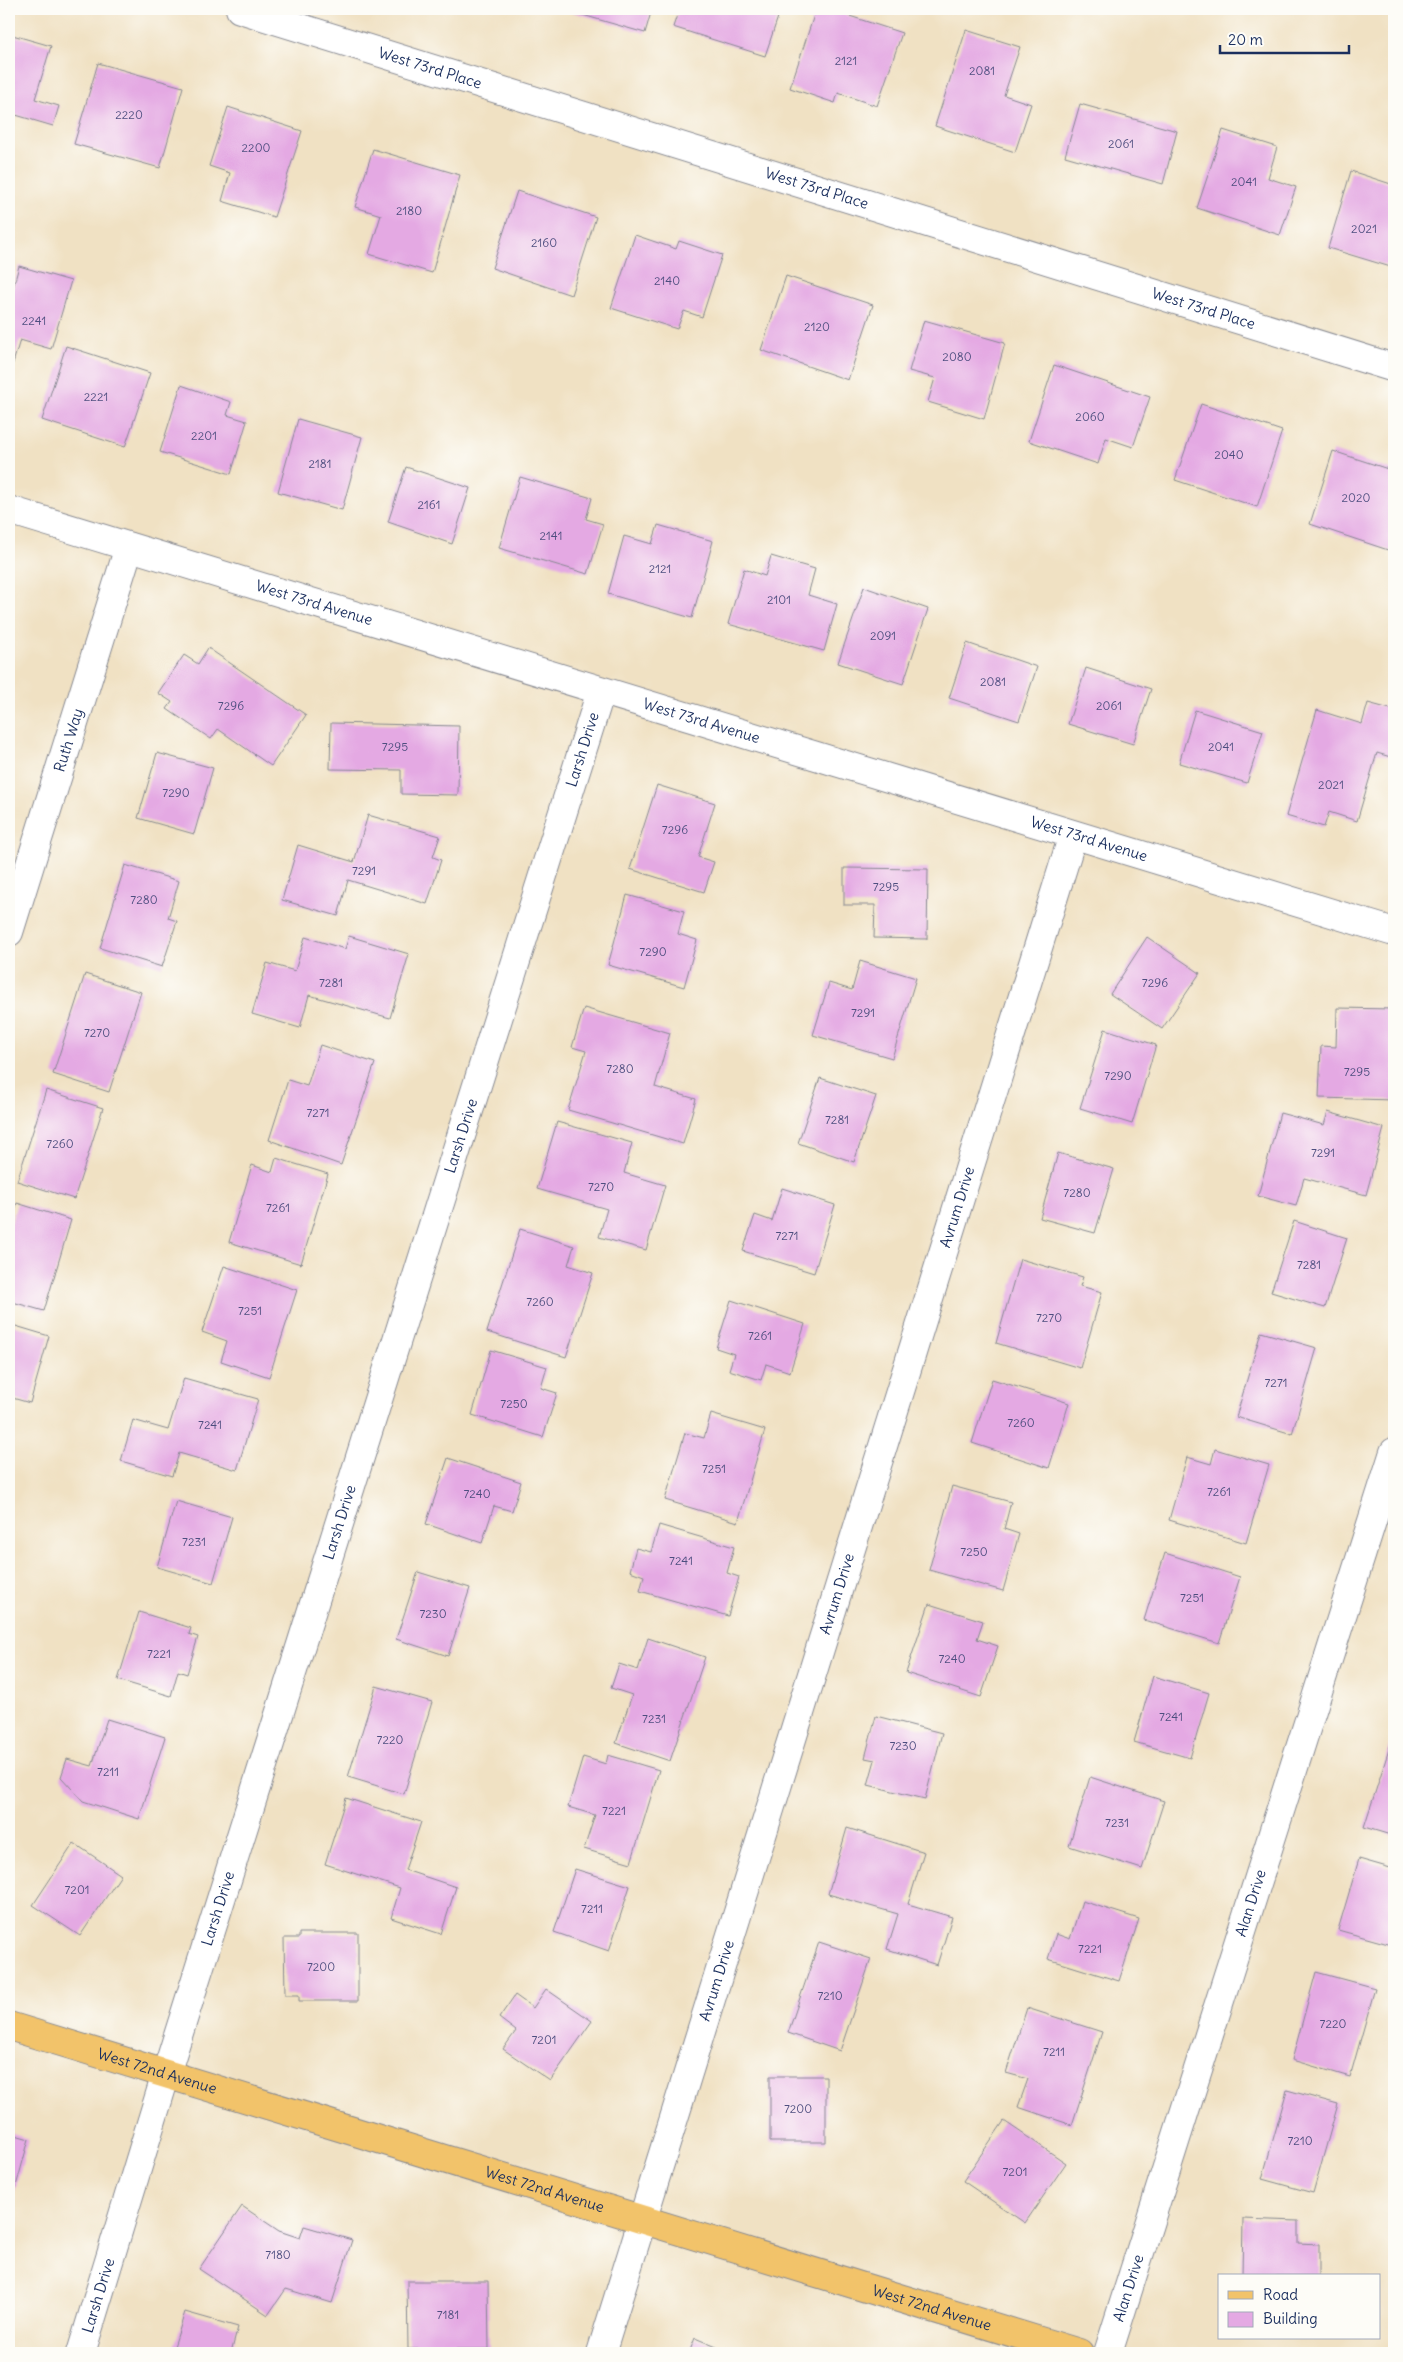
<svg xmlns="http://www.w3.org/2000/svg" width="1403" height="2362" font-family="Delius,sans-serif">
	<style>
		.building { fill: #e4a9e3 }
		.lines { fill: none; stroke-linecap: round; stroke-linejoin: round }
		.minor-casing { stroke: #868890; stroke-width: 30 }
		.major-casing { stroke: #868890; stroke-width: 30 }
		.minor { stroke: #fff; stroke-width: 28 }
		.major { stroke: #f2c36a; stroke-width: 28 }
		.labels { text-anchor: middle; stroke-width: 4; stroke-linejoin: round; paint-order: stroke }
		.number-label { font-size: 12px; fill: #4d4e7f }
		.street-label { font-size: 15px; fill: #1b2f5e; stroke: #fdfcf7 }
	</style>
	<rect width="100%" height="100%" fill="#fdfcf7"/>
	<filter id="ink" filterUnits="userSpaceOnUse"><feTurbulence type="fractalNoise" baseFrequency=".02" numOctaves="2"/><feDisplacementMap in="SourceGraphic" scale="10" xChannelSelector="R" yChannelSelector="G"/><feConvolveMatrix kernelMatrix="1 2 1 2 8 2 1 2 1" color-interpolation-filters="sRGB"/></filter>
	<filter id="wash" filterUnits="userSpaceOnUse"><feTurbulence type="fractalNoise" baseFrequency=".0096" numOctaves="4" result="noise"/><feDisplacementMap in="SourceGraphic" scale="20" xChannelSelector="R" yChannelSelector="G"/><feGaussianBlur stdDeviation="1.12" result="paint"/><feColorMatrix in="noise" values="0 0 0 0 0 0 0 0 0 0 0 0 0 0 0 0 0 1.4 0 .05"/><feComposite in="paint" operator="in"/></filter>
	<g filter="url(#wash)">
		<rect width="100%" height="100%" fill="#f0e1c3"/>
		<g id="blocks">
			<!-- building -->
			<path class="building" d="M562 9H652L645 33Z
				M679 9H752L778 17 765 56 673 27Z
				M816 9H828L902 33 877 106 838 93 835 103 790 88Z
				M966 30 1020 47 1004 95 1031 104 1015 152 935 126Z
				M9 34 51 46 35 99 59 106 53 126 9 113Z
				M98 63 183 87 160 168 74 144Z
				M1080 104 1177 131 1163 184 1065 156Z
				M228 107 302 131 274 217 222 201 230 173 209 166Z
				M1223 130 1277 147 1268 178 1296 187 1280 235 1197 208Z
				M373 149 460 175 432 273 369 254 381 215 355 207Z
				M1351 171 1394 185V199L1391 209H1394V268L1328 248Z
				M517 191 596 217 571 295 492 268Z
				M635 235 676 249 679 241 722 255 702 317 684 311 677 329 611 308Z
				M19 266 71 281 51 349 20 340 9 376V302Z
				M786 276 873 305 848 380 761 350Z
				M924 320 1005 343 984 419 928 402 935 378 909 371Z
				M66 346 150 373 125 447 42 420Z
				M1054 365 1150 397 1133 447 1106 438 1098 464 1029 441Z
				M181 385 231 402 227 415 247 421 231 474 160 452Z
				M1201 404 1282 431 1257 507 1175 480Z
				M298 419 362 437 342 510 278 492Z
				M1333 451 1394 471V552L1310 524Z
				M406 467 470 488 452 544 388 522Z
				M520 477 592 498 586 519 603 524 588 574 499 548Z
				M658 525 713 541 692 618 608 594 624 536 652 544Z
				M771 556 815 569 808 595 837 604 824 651 728 624 744 569 765 576Z
				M864 587 928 609 903 684 838 663Z
				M967 643 1037 667 1019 721 949 698Z
				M208 648 306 715 271 766 218 729 211 739 167 709 172 702 158 693 184 655 198 664Z
				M1086 668 1151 689 1133 744 1068 724Z
				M1368 703 1394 710V758L1377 753 1357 821 1329 812 1324 827 1286 816 1317 710 1362 724Z
				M1195 710 1263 731 1247 783 1179 763Z
				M331 723 459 726 458 795 401 794V770L330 769Z
				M157 753 213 768 194 834 138 818Z
				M657 785 715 803 698 857 714 862 704 892 630 869Z
				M368 815 440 836 433 857 441 860 427 904 348 880 338 916 282 900 298 845 354 862Z
				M125 865 179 881 168 918 177 921 162 967 100 948Z
				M844 868 928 869 927 939 874 938 875 905H844Z
				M627 895 684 911 678 934 697 940 684 987 608 965Z
				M349 936 409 954 390 1018 309 995 300 1028 252 1014 267 963 295 971 305 937 345 949Z
				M1147 937 1200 973 1162 1029 1110 994Z
				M860 961 916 978 892 1058 813 1035 829 983 852 990Z
				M85 974 141 992 109 1092 53 1074Z
				M584 1008 670 1033 655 1087 696 1099 683 1144 568 1110 586 1051 572 1047Z
				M1337 1008 1394 1009V1100L1319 1098 1321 1046 1336 1047Z
				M1105 1029 1156 1045 1132 1124 1080 1108Z
				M320 1045 375 1063 341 1165 269 1140 288 1080 307 1086Z
				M820 1078 876 1096 854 1162 798 1143Z
				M46 1090 103 1108 74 1199 17 1181Z
				M1328 1112 1384 1128 1366 1195 1304 1178 1296 1206 1258 1196 1280 1113 1324 1125Z
				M557 1122 632 1143 624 1173 665 1185 646 1250 599 1237 607 1209 537 1189Z
				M1058 1153 1114 1169 1095 1233 1040 1218Z
				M276 1158 328 1174 301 1264 229 1242 252 1165 272 1172Z
				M782 1188 835 1205 814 1273 743 1251 755 1215 772 1221Z
				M17 1203 71 1220 44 1311 9 1301V1230Z
				M1294 1221 1347 1238 1325 1308 1271 1292Z
				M520 1229 574 1246 568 1265 593 1273 566 1357 487 1332Z
				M1020 1259 1083 1277 1080 1286 1102 1292 1080 1368 996 1343Z
				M224 1266 297 1290 269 1377 221 1361 227 1341 202 1332Z
				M731 1300 805 1324 790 1372 766 1364 761 1380 729 1370 734 1354 716 1348Z
				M9 1324 49 1336 30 1403 9 1397Z
				M1261 1332 1317 1348 1292 1434 1236 1417Z
				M491 1350 547 1367 541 1388 557 1393 543 1437 472 1415Z
				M184 1378 258 1399 237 1470 179 1453 172 1476 121 1461 133 1420 168 1430Z
				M992 1379 1069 1403 1049 1468 972 1443Z
				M711 1414 765 1430 738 1522 665 1500 685 1433 704 1438Z
				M1215 1449 1269 1465 1246 1543 1169 1520 1187 1457 1211 1464Z
				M448 1458 521 1482 512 1511 494 1506 482 1543 426 1524Z
				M952 1486 1011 1502 1004 1529 1019 1534 1003 1591 929 1570Z
				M176 1501 232 1517 213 1583 157 1567Z
				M659 1525 734 1547 727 1573 739 1577 728 1616 640 1591 644 1576 630 1571 636 1548 651 1552Z
				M1165 1553 1240 1577 1219 1643 1144 1620Z
				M418 1572 470 1588 448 1656 396 1639Z
				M929 1604 983 1621 977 1639 998 1646 981 1697 906 1673Z
				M139 1612 191 1628 189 1634 198 1637 187 1674 178 1671 171 1696 118 1680Z
				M648 1638 705 1657 670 1761 616 1743 632 1695 611 1688 619 1664 638 1670Z
				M1153 1676 1209 1693 1190 1758 1134 1742Z
				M376 1686 432 1702 404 1794 348 1777Z
				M876 1716 942 1733 925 1799 868 1785 875 1760 865 1758Z
				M107 1719 165 1737 139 1819 83 1801 61 1777 67 1759 92 1766Z
				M1392 1740 1394 1741V1836L1364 1827Z
				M608 1755 659 1770 631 1863 584 1849 595 1815 568 1807 583 1757 606 1764Z
				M1090 1777 1164 1801 1142 1869 1069 1846Z
				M346 1798 421 1822 405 1870 456 1887 441 1934 391 1918 400 1888 325 1864Z
				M847 1828 924 1852 908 1904 952 1917 937 1965 887 1949 898 1914 828 1894Z
				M74 1843 121 1875 80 1936 33 1905Z
				M1359 1859 1394 1869V1938L1392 1945 1338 1930Z
				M575 1869 630 1886 609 1951 554 1932Z
				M1082 1901 1139 1919 1119 1981 1048 1959 1056 1934 1070 1939Z
				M299 1933H358V2001H299V1995H285L284 1938H299Z
				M819 1942 871 1959 840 2051 788 2033Z
				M1316 1972 1375 1988 1350 2077 1292 2060Z
				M546 1989 592 2021 550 2081 503 2049 516 2031 499 2018 515 1995 533 2008Z
				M1027 2008 1102 2032 1072 2125 1018 2107 1028 2079 1006 2073Z
				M770 2076H826V2142H770Z
				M1287 2090 1338 2104 1313 2193 1262 2179Z
				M1004 2121 1066 2163 1025 2223 963 2181Z
				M9 2133 29 2139 9 2212Z
				M242 2206 279 2231 300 2238 304 2226 352 2240 332 2303 286 2289 268 2315 199 2269Z
				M1243 2219 1298 2221V2243L1319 2244V2276H1242Z
				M407 2281H488L489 2349H408Z
				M185 2312 238 2327 231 2353H172Z
				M695 2338 731 2353H689Z"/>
		</g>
	</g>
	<g filter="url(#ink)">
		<use href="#blocks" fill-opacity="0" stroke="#868890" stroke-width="1"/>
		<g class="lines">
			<defs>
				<g id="minor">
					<path id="s1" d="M240 9 1394 368"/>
					<path id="s2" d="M9 510 1394 932"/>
					<path id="s3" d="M9 932 129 547"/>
					<path id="s4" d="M81 2353 166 2074 601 691"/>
					<path id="s5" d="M601 2353 1073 835"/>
					<path id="s6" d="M1108 2353 1394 1452"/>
				</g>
				<g id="major">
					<path id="s7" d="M9 2026 1079 2353"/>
				</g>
			</defs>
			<!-- minor casing -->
			<use href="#minor" class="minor-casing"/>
			<!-- major casing -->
			<use href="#major" class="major-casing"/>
			<!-- minor -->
			<use href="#minor" class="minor"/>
			<!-- major -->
			<use href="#major" class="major"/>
		</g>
	</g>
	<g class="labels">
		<!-- number labels -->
		<g class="number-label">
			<text x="846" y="65">2121</text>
			<text x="982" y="75">2081</text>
			<text x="129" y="119">2220</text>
			<text x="1121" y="148">2061</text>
			<text x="256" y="152">2200</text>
			<text x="1244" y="186">2041</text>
			<text x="409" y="215">2180</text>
			<text x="1364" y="233">2021</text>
			<text x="544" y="247">2160</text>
			<text x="667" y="285">2140</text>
			<text x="34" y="325">2241</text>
			<text x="817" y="331">2120</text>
			<text x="957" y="361">2080</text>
			<text x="96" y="401">2221</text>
			<text x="1090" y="421">2060</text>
			<text x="204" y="440">2201</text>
			<text x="1229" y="459">2040</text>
			<text x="320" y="468">2181</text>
			<text x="1356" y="502">2020</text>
			<text x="429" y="509">2161</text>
			<text x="551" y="540">2141</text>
			<text x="660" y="573">2121</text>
			<text x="779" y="604">2101</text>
			<text x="883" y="640">2091</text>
			<text x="993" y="686">2081</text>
			<text x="231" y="710">7296</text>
			<text x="1109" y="710">2061</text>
			<text x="395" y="751">7295</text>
			<text x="1221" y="751">2041</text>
			<text x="1331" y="789">2021</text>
			<text x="176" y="797">7290</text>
			<text x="675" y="834">7296</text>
			<text x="364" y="875">7291</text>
			<text x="886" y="891">7295</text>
			<text x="144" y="904">7280</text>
			<text x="653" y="956">7290</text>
			<text x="331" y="987">7281</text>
			<text x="1155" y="987">7296</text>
			<text x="863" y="1017">7291</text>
			<text x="97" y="1037">7270</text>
			<text x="620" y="1073">7280</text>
			<text x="1357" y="1076">7295</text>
			<text x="1118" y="1080">7290</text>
			<text x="318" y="1117">7271</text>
			<text x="837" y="1124">7281</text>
			<text x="60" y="1148">7260</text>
			<text x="1323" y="1157">7291</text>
			<text x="601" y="1191">7270</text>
			<text x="1077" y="1197">7280</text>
			<text x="278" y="1212">7261</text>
			<text x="787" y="1240">7271</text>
			<text x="1309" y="1269">7281</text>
			<text x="540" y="1306">7260</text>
			<text x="250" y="1315">7251</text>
			<text x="1049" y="1322">7270</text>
			<text x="760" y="1340">7261</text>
			<text x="1276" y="1387">7271</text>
			<text x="514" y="1408">7250</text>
			<text x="1021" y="1427">7260</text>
			<text x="210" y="1429">7241</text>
			<text x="714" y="1473">7251</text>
			<text x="1219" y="1496">7261</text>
			<text x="477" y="1498">7240</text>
			<text x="194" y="1546">7231</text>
			<text x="974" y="1556">7250</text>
			<text x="681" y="1565">7241</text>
			<text x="1192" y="1602">7251</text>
			<text x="433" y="1618">7230</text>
			<text x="159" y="1658">7221</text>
			<text x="952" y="1663">7240</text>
			<text x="1171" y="1721">7241</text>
			<text x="654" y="1723">7231</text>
			<text x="390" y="1744">7220</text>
			<text x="903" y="1750">7230</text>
			<text x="108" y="1776">7211</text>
			<text x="614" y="1815">7221</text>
			<text x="1117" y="1827">7231</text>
			<text x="77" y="1894">7201</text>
			<text x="592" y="1913">7211</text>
			<text x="1090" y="1953">7221</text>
			<text x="321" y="1971">7200</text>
			<text x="830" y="2000">7210</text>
			<text x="1333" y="2028">7220</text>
			<text x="544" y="2044">7201</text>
			<text x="1054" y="2056">7211</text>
			<text x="798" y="2113">7200</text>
			<text x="1300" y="2145">7210</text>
			<text x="1015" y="2176">7201</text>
			<text x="278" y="2259">7180</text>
			<text x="448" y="2319">7181</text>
		</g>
		<!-- street labels -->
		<g class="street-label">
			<text dy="5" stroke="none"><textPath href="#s1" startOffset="199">West 73rd Place</textPath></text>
			<text dy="5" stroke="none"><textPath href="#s1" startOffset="604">West 73rd Place</textPath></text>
			<text dy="5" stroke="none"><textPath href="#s1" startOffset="1009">West 73rd Place</textPath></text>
			<text dy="5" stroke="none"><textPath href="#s2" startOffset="319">West 73rd Avenue</textPath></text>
			<text dy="5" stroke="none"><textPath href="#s2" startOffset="724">West 73rd Avenue</textPath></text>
			<text dy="5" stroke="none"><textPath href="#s3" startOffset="201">Ruth Way</textPath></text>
			<text dy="5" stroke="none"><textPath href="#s4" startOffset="1680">Larsh Drive</textPath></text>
			<text dy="5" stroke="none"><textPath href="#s2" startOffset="1129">West 73rd Avenue</textPath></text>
			<text dy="5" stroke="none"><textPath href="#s4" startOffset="1275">Larsh Drive</textPath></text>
			<text dy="5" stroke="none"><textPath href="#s5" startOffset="1200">Avrum Drive</textPath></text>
			<text dy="5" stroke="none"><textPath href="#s4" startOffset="870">Larsh Drive</textPath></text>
			<text dy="5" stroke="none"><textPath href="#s5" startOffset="795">Avrum Drive</textPath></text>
			<text dy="5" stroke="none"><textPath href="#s6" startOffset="472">Alan Drive</textPath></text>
			<text dy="5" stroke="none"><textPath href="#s4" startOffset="465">Larsh Drive</textPath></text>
			<text dy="5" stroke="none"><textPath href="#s5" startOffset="390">Avrum Drive</textPath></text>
			<text dy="5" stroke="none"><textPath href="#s7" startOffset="155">West 72nd Avenue</textPath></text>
			<text dy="5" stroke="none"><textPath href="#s7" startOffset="560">West 72nd Avenue</textPath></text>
			<text dy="5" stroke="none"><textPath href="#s6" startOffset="68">Alan Drive</textPath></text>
			<text dy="5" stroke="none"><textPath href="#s4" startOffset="60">Larsh Drive</textPath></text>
			<text dy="5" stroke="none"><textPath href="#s7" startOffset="965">West 72nd Avenue</textPath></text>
		</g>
	</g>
	<!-- margin -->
	<rect width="1403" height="2362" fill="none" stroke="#fdfcf7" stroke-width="30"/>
	<!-- legend -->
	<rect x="1218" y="2274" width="162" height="65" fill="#fdfcf7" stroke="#a3aaba"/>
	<rect x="1228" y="2291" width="25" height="8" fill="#f2c36a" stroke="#a3aaba"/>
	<text x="1263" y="2300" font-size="15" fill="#1b2f5e">Road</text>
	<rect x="1228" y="2312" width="25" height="15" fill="#e4a9e3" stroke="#a3aaba"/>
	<text x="1263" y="2324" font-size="15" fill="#1b2f5e">Building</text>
	<!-- scale -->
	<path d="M1220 45v8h129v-8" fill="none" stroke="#1b2f5e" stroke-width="2.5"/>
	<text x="1228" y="45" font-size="15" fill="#1b2f5e" stroke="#fdfcf7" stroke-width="4" paint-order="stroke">20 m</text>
</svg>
